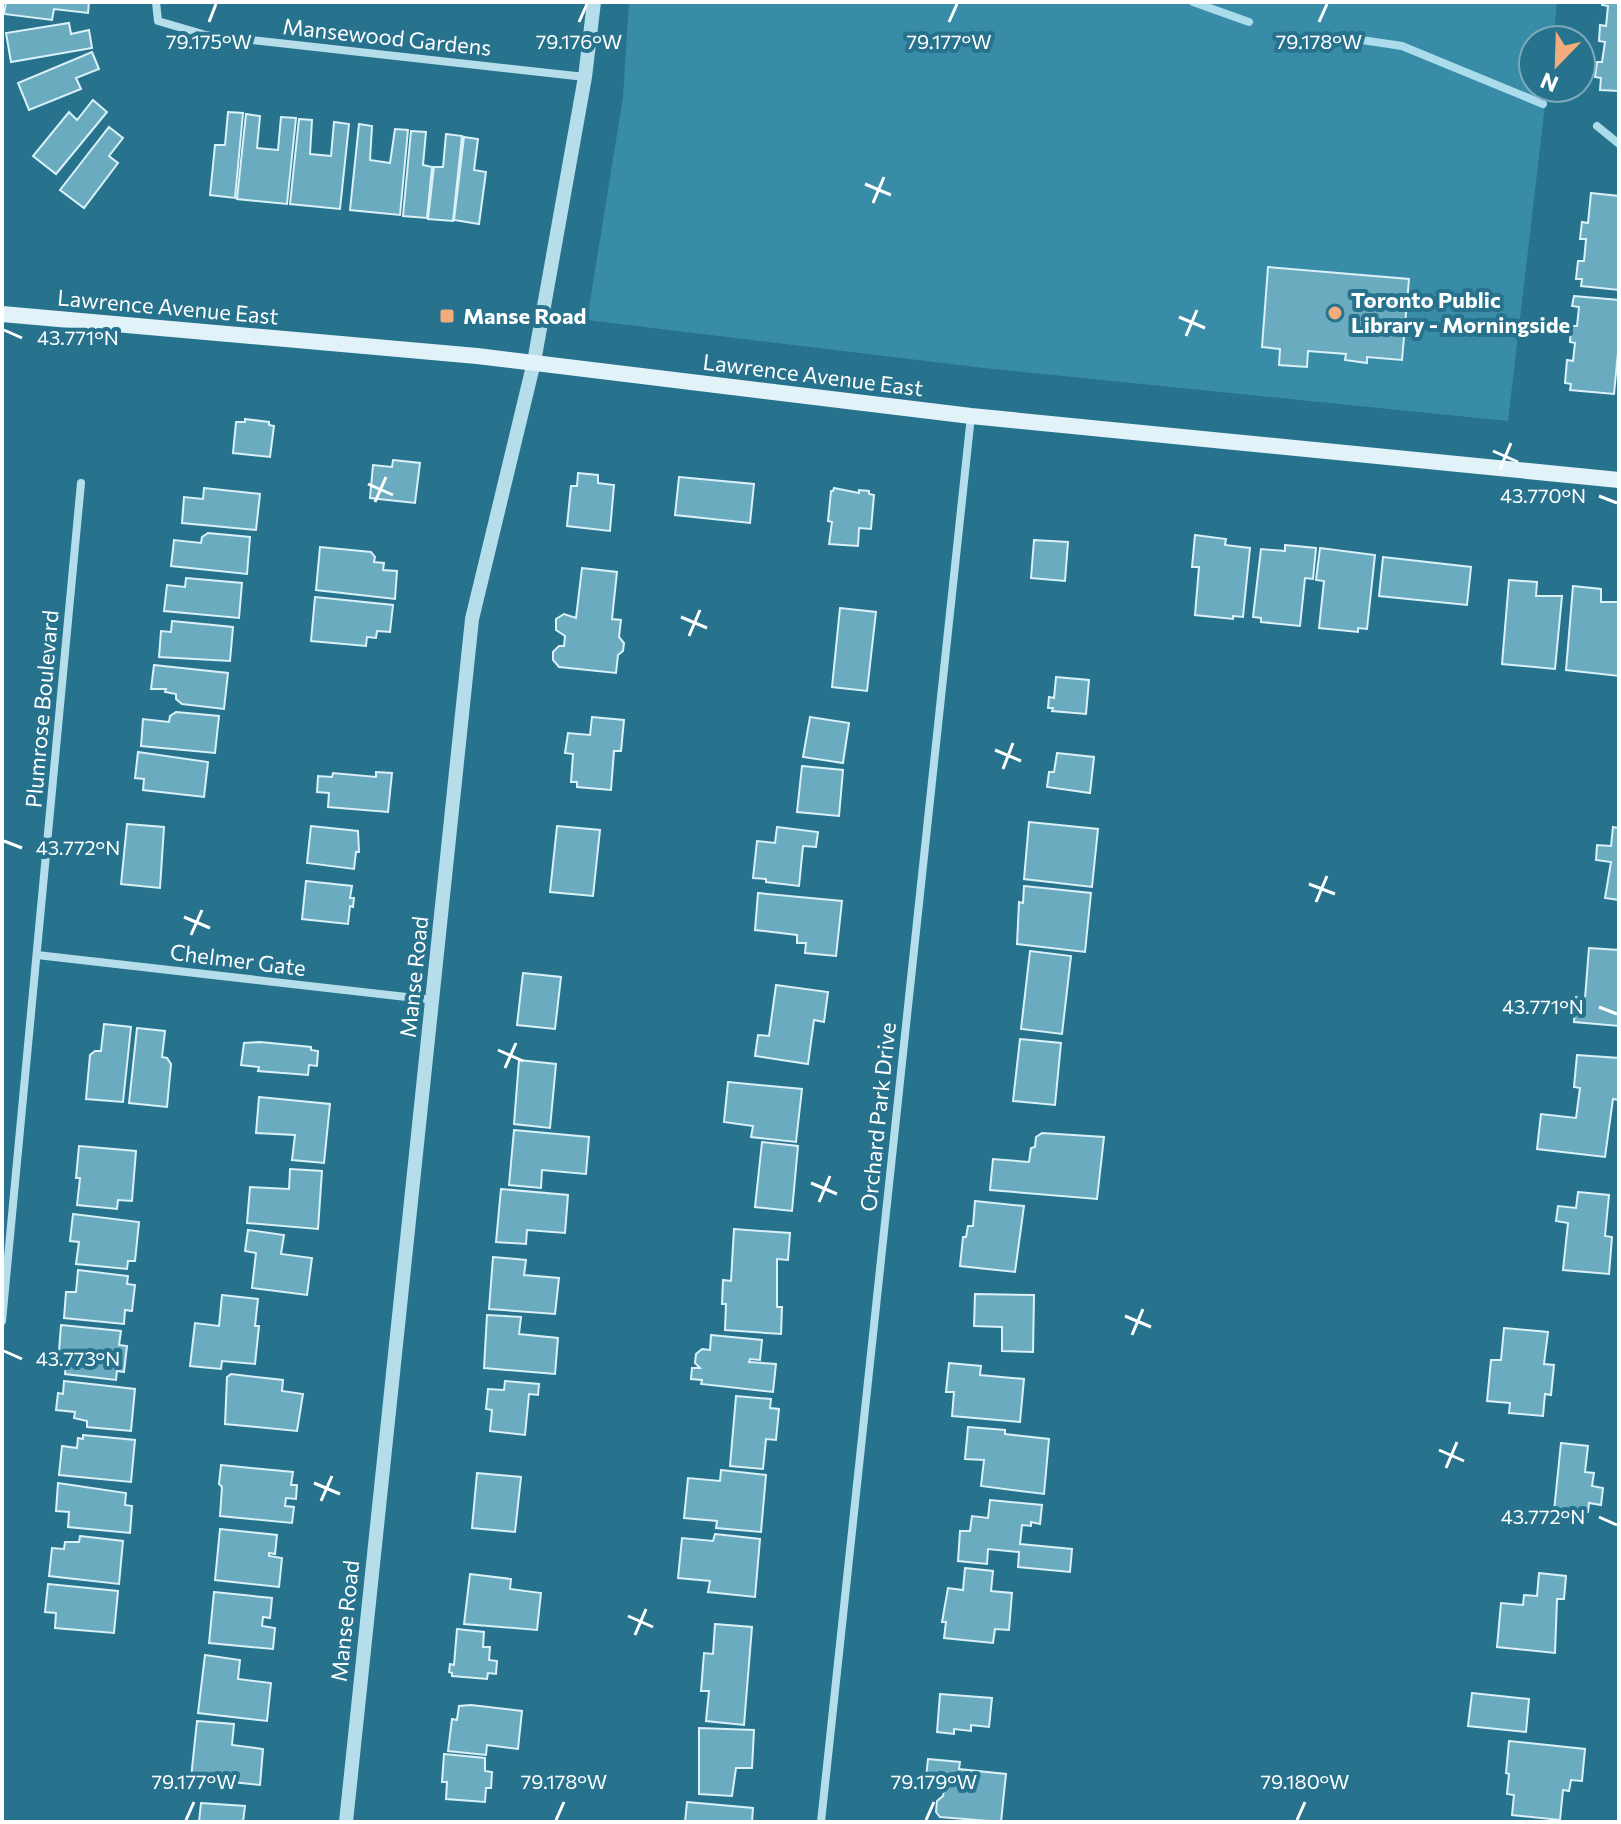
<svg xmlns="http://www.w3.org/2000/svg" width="1621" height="1824" font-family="Commissioner,sans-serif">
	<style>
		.green { fill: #388ca7 }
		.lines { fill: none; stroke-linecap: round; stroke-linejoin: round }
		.stream { stroke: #aadceb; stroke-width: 8 }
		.building { fill: #6babbf; stroke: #daf1f8; stroke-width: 2 }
		.minor { stroke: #b6deea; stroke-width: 8 }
		.tertiary { stroke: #b6deea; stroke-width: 14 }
		.secondary { stroke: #e1f2f9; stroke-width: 16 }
		.ticks { fill: none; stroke: #fff; stroke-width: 3 }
		.poi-dot { fill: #f3ac7b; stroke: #27728d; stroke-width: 3 }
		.labels { text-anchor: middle; stroke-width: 8; stroke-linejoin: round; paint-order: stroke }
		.street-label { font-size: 22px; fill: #fff; stroke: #27728d }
		.poi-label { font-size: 22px; font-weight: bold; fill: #fff; stroke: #27728d; text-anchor: start }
		.ticks-label { font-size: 20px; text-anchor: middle; fill: #fff; stroke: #27728d; stroke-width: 8; stroke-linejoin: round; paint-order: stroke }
	</style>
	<rect width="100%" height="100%" fill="#27728d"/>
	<!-- green -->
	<path class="green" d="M629 2H1557L1553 40H1533V88H1547L1508 421 984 368 587 320 623 97Z"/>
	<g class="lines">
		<!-- stream -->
		<path class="stream" d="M1193 2 1249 22
			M1355 39 1402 46 1543 104
			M1597 126 1619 144"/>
	</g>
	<!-- building -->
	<path class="building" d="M6 2H89L88 13 54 9 52 20 4 14Z
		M1602 2H1619V91L1600 90 1601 78 1595 77 1597 62H1602L1605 42 1599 41 1600 25 1606 26 1608 6 1602 5Z
		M69 23 71 34 89 30 92 48 11 62 6 33Z
		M92 52 99 69 76 78 81 89 29 110 18 83Z
		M93 100 107 112 56 174 33 156 69 112 77 120Z
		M228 112 243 113 235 198 210 195 215 145H225Z
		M246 114 260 116 257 148 278 150 281 117 296 118 287 204 237 199Z
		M299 119 312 120 310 154 331 156 334 122 349 124 340 209 290 204Z
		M359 124 372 126 370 160 390 163 395 129 408 130 400 215 350 210Z
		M109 127 123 138 109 156 118 163 84 208 60 190Z
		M411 131 426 132 423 165 432 167 427 218 403 216Z
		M446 134 462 136 453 221 428 219 434 167H443Z
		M464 137 478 139 474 170 486 172 479 224 454 220Z
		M1591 193 1619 196V290L1581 286 1582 279H1576L1578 261H1584L1586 239H1580L1582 222 1588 223Z
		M1268 267 1409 279 1402 360 1367 357V363L1345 360 1346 354 1308 351 1307 367 1279 365 1280 349 1262 347Z
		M1574 296 1619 300V342L1614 394 1570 390 1571 384 1565 383 1567 360 1573 361 1575 343 1570 342 1571 326H1577L1579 307 1572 306Z
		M245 419 269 422V425L274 426 270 457 233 453 236 422H245Z
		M393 460 420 463 415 503 370 498 373 465 392 467Z
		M578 473 598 475V483L614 485 610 531 567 526 571 486H577Z
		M679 477 754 484 750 523 675 515Z
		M204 488 260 494 256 530 182 523 184 497 203 499Z
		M834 488 859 493V490L869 491V494L874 495 871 529 859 528 858 546 829 544 832 522 828 521 831 491H833Z
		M208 533 250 537 247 574 171 566 174 540 201 543 202 537Z
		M1195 535 1226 539 1225 545 1250 548 1243 617 1233 616V619L1195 615 1199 567H1192Z
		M1034 540 1068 542 1065 581 1031 578Z
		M1285 545 1316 548 1313 579 1305 578 1300 626 1261 622V618L1253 617 1261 549 1285 551Z
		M320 547 371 552 375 557 374 562 384 563 383 570 397 571 395 599 316 590Z
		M1320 548 1375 555 1367 629 1358 628V632L1319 628 1324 581 1316 580Z
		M1383 557 1471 567 1467 605 1379 596Z
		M582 568 617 572 612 619 621 620 619 637 624 643 623 651 618 655 616 673 559 667 553 660V652L559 646H564L565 636 556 630V619L564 614 576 618Z
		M186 578 242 583 239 618 164 611 167 585 185 587Z
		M1509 580 1537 582 1536 596H1562L1555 669 1502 664Z
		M1573 586 1601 589V602H1619V676L1566 670Z
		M315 597 393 605 390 632 377 631 376 638 367 637 366 646 311 641Z
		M840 608 876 612 867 691 832 687Z
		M172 621 233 627 230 661 159 657 161 631 171 632Z
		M154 665 228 673 224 709 182 704 176 699V694L165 692 166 689H151Z
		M1056 677 1089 680 1086 714 1052 711 1053 708H1048L1049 697 1054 698Z
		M176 712 219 716 215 753 141 746 143 719 169 722 170 716Z
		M592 717 624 720 621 751H614L611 790 577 787V782H571L573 754 565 753 568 733 590 735Z
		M810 717 849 723 843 763 803 757Z
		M138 752 208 762 204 797 143 790 144 779 135 778Z
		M1057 753 1094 757 1090 793 1047 787 1049 772H1054Z
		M802 766 843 770 839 816 797 812Z
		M376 772 392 773 388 812 328 807 329 793 317 792 318 776 332 777 333 773 376 777Z
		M1029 822 1098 829 1092 887 1024 879Z
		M127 824 164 827 160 888 121 884Z
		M311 826 358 831 359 852H356L354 869 307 863Z
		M557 826 600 830 593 896 550 892Z
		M777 827 818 832 816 847 803 846 799 886 766 882V879L753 878 757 841 775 843Z
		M1613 827 1619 828V900L1605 898 1611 862 1596 860 1597 845 1611 846Z
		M306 881 352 886 350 898H354L353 907 350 906 348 924 302 919Z
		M1024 886 1091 893 1085 952 1017 944 1019 902 1023 903Z
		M758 893 842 901 836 956 805 953 806 943H797V935L755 930Z
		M1589 948 1619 950V1026L1574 1022 1576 997 1585 998Z
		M1030 951 1071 956 1062 1034 1021 1029Z
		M523 973 561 977 555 1029 517 1025Z
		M776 985 828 992 824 1022 814 1020 808 1064 755 1056 758 1035 769 1036Z
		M104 1024 131 1027 123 1102 86 1099 90 1055 95 1051H101Z
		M137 1028 165 1031 162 1057 167 1058 171 1064 167 1107 129 1103Z
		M1020 1039 1061 1043 1055 1105 1013 1101Z
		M260 1042 311 1047V1050L318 1051 317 1066 309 1065 308 1075 258 1071 259 1067 241 1065 244 1043Z
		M1577 1055 1619 1058V1100L1613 1099 1605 1157 1537 1149 1541 1114 1576 1118 1580 1088 1574 1087Z
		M519 1060 556 1064 550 1128 514 1124Z
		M728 1082 802 1089 796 1142 751 1137 753 1126 724 1122Z
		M259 1097 330 1104 324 1163 292 1160 295 1135 256 1133Z
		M514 1130 589 1137 586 1174 542 1170 541 1188 509 1185Z
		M1042 1133 1104 1137 1097 1199 990 1190 993 1159 1029 1162 1031 1148 1035 1147 1036 1137Z
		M762 1142 798 1146 792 1211 755 1207Z
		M79 1146 136 1151 132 1201 118 1200 117 1209 77 1205 80 1178H76Z
		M290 1169 322 1171 318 1229 247 1223 250 1187 289 1189Z
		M501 1189 568 1195 565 1233 527 1230 526 1244 496 1242Z
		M1578 1192 1609 1195 1605 1236 1612 1237 1609 1274 1563 1270 1568 1223 1556 1221 1558 1206 1576 1208Z
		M975 1201 1024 1206 1015 1272 960 1266 963 1237H966L968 1226H973Z
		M73 1214 139 1222 135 1261H128L127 1269 76 1264 79 1242 70 1241Z
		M734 1229 790 1233 788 1260 777 1259V1307H782L781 1334 725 1330 726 1304H722L723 1280 731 1281Z
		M248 1230 284 1235 281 1254 312 1258 307 1295 252 1288 256 1253 245 1251Z
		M493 1257 526 1260 524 1275 559 1278 555 1314 489 1309Z
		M78 1270 128 1276 127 1284 135 1285 132 1311 125 1310 124 1324 64 1318 66 1292H76Z
		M975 1294 1034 1295 1033 1352 1002 1351V1327L974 1326Z
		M222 1295 258 1299 255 1326H259L255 1364 222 1361 221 1369 190 1366 195 1323 219 1326Z
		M487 1315 521 1317 519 1334 558 1338 555 1374 484 1368Z
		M61 1325 121 1331 119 1345 127 1346 124 1372 117 1371 116 1380 65 1374 67 1352 59 1351Z
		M1504 1328 1548 1332 1544 1364 1554 1365 1551 1395 1545 1394 1543 1416 1509 1413 1510 1403 1487 1401 1491 1360H1501Z
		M711 1335 762 1340 760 1360 750 1359 749 1362 776 1364 773 1392 701 1384 702 1380 691 1379 692 1368H700L695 1363 696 1354 702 1349 710 1350Z
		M949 1363 981 1366 980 1375 1024 1379 1020 1422 952 1416 954 1392H946Z
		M231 1374 283 1380 282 1391 303 1394 297 1431 225 1424 227 1377Z
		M64 1381 135 1389 131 1431 87 1427V1421L74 1418 75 1412 56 1410 58 1393 63 1394Z
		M505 1381 539 1384 538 1395 529 1394 525 1435 490 1431 492 1410 486 1409 488 1389 504 1390Z
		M736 1396 771 1399 770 1408 779 1409 776 1440 766 1439 763 1469 730 1466Z
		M968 1427 1005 1430V1434L1049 1439 1044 1494 981 1486 984 1460 965 1459Z
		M83 1435 135 1440 131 1482 59 1475 62 1446 77 1448 78 1438 83 1439Z
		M1561 1443 1588 1446 1585 1472 1594 1473 1592 1486 1603 1488 1601 1505 1589 1503 1588 1512 1554 1511Z
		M221 1465 293 1472 291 1485H297L296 1499 286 1498 285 1506 294 1507 292 1523 220 1516 222 1487 219 1484Z
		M721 1470 766 1475 761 1532 716 1528 717 1521 684 1518 688 1478 720 1481Z
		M477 1473 521 1477 515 1532 472 1528Z
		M58 1483 126 1493 125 1505 132 1506 130 1533 68 1527 69 1512 56 1511Z
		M990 1500 1042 1505 1040 1524 1031 1522V1526L1022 1525 1020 1544 1072 1549 1070 1572 1018 1567 1019 1552 988 1549 987 1564 958 1561 960 1531H970L972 1516 988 1518Z
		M220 1529 277 1535 275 1554 269 1553V1556L282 1558 279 1587 215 1580Z
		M715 1534 760 1539 755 1597 708 1592 710 1581 678 1578 682 1538 713 1541Z
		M80 1536 123 1541 119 1584 49 1576 52 1548 64 1549 65 1542H79Z
		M965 1568 993 1571 991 1591 1012 1593 1009 1630 995 1629 993 1643 944 1638 946 1622H942L948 1588 963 1590Z
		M1539 1573 1566 1576 1564 1599H1557L1555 1653 1497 1647 1501 1603 1523 1605 1524 1595 1537 1596Z
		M470 1574 511 1579 510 1589 541 1593 537 1630 464 1624Z
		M48 1584 118 1591 114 1633 55 1628 56 1613 45 1612Z
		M214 1592 272 1598 270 1618 263 1617 262 1626 275 1628 273 1649 209 1643Z
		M715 1624 752 1627 744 1725 706 1721 709 1691H701L704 1653 713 1654Z
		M457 1629 484 1632 483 1647H490L489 1660 497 1661 496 1674 488 1673 487 1679 452 1676V1673L449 1672 450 1664 454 1665Z
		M205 1655 240 1660 238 1679 271 1683 267 1721 198 1713Z
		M1472 1693 1529 1699 1526 1732 1468 1726Z
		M940 1694 992 1698 989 1727 971 1725V1731L954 1729V1734L937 1732Z
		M471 1705 522 1711 518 1749 487 1745 486 1755 448 1751 452 1719 457 1720 459 1706Z
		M197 1721 234 1724 232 1745 263 1749 260 1785 191 1778Z
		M699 1728 754 1730 752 1768H736L732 1796 699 1794Z
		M1509 1741 1585 1749 1582 1781 1571 1780 1569 1791 1563 1790 1560 1820 1512 1815 1514 1795 1507 1794 1509 1774 1506 1773Z
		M444 1754 485 1758V1771L492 1772 491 1788H486L485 1802 446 1799 447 1782H442Z
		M928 1759 960 1762 959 1769 1006 1774 1001 1822 940 1817 936 1812 937 1801 943 1796 944 1790 925 1787Z
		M687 1802 753 1808 752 1822H685Z
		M201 1803 245 1806 243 1822H199Z"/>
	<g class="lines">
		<!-- minor -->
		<path class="minor" d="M156 2 158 21 206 35 585 77
			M37 955 433 1000
			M2 1321 81 483
			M821 1822 971 416"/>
		<!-- tertiary -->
		<path class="tertiary" d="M346 1822 472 619 534 362 585 77 594 2"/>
		<!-- secondary -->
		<path class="secondary" d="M2 314 477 356 971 416 1619 480"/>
	</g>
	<!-- ticks -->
	<path class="ticks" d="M209 22 216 4M579 22 587 4M949 22 957 4M1319 22 1327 4M865 184 891 195M873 203 884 177M1179 317 1205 328M4 330 22 338M1186 336 1197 310M1493 451 1518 462M1500 469 1511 443M368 484 393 495M1599 496 1617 503M375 502 386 477M681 617 707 628M689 636 700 610M995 750 1021 761M1003 769 1013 743M4 841 22 848M1309 884 1335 894M1316 902 1327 876M184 917 210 928M191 935 202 910M1599 1007 1617 1014M498 1050 523 1061M505 1068 516 1043M811 1183 837 1194M819 1202 830 1176M1125 1316 1151 1327M1132 1335 1143 1309M4 1351 22 1359M1439 1450 1464 1461M1446 1468 1457 1442M314 1483 340 1494M321 1501 332 1476M1599 1517 1617 1525M628 1616 653 1627M635 1635 646 1609M186 1820 194 1802M556 1820 564 1802M926 1820 934 1802M1297 1820 1305 1802"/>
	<!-- markers -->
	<g class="poi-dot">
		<circle cx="1335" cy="313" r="8"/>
		<rect x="439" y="308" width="16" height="16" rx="4"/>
	</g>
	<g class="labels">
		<!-- street labels -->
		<g class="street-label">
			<text transform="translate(387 37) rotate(6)" y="8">Mansewood Gardens</text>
			<text transform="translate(168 307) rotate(5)" y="8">Lawrence Avenue East</text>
			<text transform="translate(813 375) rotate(7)" y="8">Lawrence Avenue East</text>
			<text transform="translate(42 709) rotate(-85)" y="8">Plumrose Boulevard</text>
			<text transform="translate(238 960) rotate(7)" y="8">Chelmer Gate</text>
			<text transform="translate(414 977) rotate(-84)" y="8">Manse Road</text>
			<text transform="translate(878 1117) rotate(-84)" y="8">Orchard Park Drive</text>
			<text transform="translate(345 1621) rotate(-84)" y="8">Manse Road</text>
		</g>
		<!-- poi labels -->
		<g class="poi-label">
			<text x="1351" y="308">Toronto Public<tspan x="1351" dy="25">Library - Morningside</tspan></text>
			<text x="463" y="324">Manse Road</text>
		</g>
	</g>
	<g class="ticks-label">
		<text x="209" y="49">79.175°W</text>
		<text x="579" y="49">79.176°W</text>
		<text x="949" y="49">79.177°W</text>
		<text x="1319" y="49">79.178°W</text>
		<text x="78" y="345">43.771°N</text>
		<text x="1543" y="503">43.770°N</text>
		<text x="78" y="855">43.772°N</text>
		<text x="1543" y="1014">43.771°N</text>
		<text x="78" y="1366">43.773°N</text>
		<text x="1543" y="1524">43.772°N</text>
		<text x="194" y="1789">79.177°W</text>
		<text x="564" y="1789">79.178°W</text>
		<text x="934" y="1789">79.179°W</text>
		<text x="1305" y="1789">79.180°W</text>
	</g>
	<!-- border -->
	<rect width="1621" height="1824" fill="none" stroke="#ffffff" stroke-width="8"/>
	<!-- north arrow -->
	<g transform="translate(1557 64) rotate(203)"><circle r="38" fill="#27728d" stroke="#7daabb" stroke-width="2"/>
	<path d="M0-6L14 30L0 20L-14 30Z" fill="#f3ac7b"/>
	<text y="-12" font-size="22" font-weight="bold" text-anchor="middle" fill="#ffffff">N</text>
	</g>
</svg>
